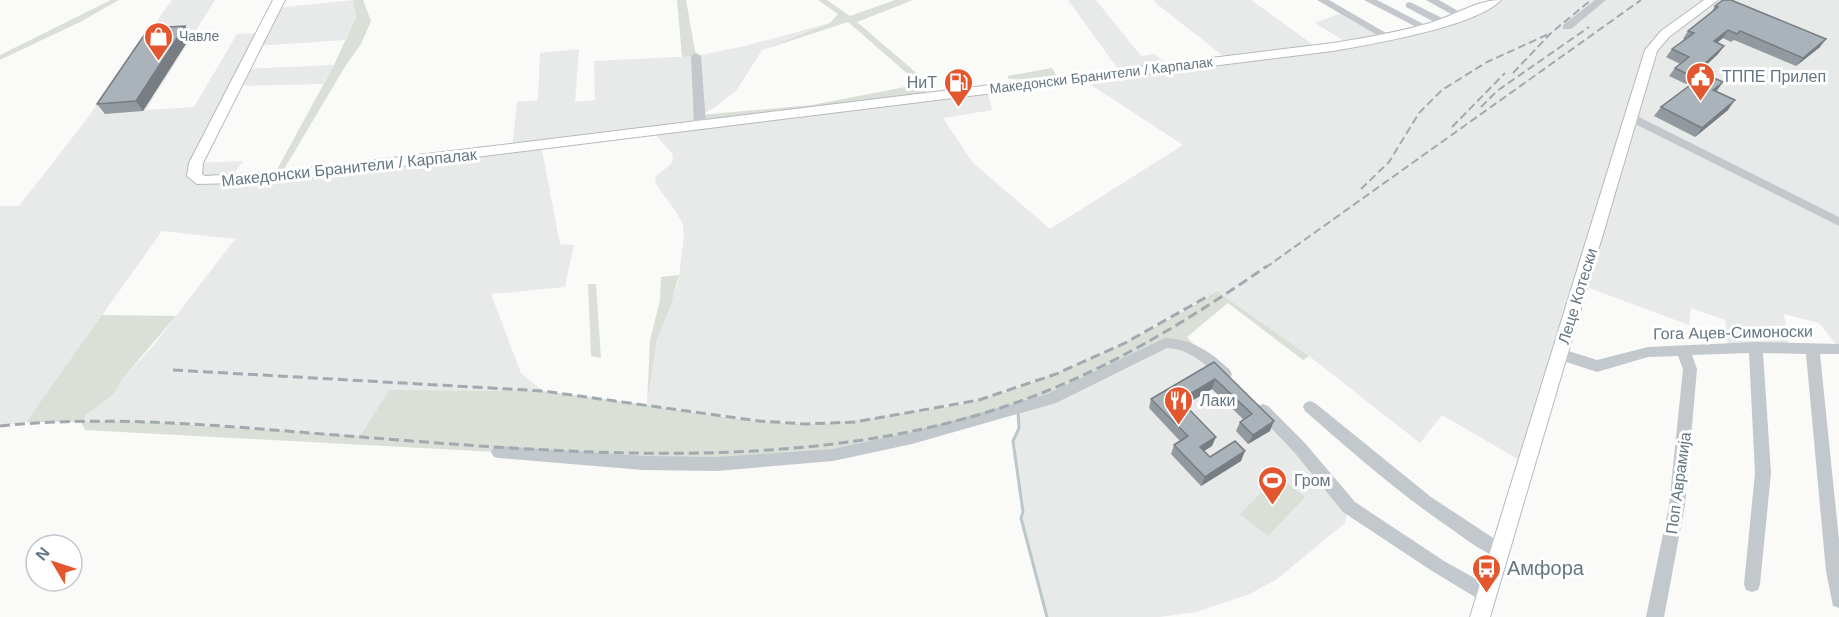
<svg xmlns="http://www.w3.org/2000/svg" width="1839" height="617" font-family="Arial,sans-serif">
	<style>
		.built { fill: #e8e9e9 }
		.green { fill: #dadfd7 }
		.lines { fill: none; stroke-linecap: round; stroke-linejoin: round }
		.stream { stroke: #bbc7cb; stroke-width: 3 }
		.major-casing { stroke: #b5babe; stroke-width: 2 }
		.minor { fill: #c3c8cc; fill-rule: evenodd }
		.major { fill: #fff; fill-rule: evenodd }
		.rail-far1 { stroke: #a2aab0; stroke-width: 2; stroke-dasharray: 8 4; stroke-linecap: butt }
		.rail { stroke: #a2aab0; stroke-width: 3; stroke-dasharray: 10 5; stroke-linecap: butt }
		.wall { fill: #929a9f }
		.shaded-wall { fill: #777d82 }
		.building { fill: #aab3b9; stroke: #777d82; stroke-width: 1.5 }
		.labels { text-anchor: middle; stroke-width: 6; stroke-linejoin: round; paint-order: stroke }
		.far-poi-label { font-size: 14px; fill: #657683; stroke: #fff; text-anchor: start }
		.far-street-label { font-size: 14px; fill: #657683; stroke: #fff }
		.poi-label { font-size: 16px; fill: #657683; stroke: #fff; text-anchor: start }
		.street-label { font-size: 16px; fill: #657683; stroke: #fff }
		.near-poi-label { font-size: 20px; fill: #657683; stroke: #fff; text-anchor: start }
	</style>
	<rect width="100%" height="100%" fill="#fafaf8"/>
	<!-- built -->
	<path class="built" d="M172 0H215L146 110 194 107 237 34 262 33 275 8 353 0 356 17 345 40 256 46 245 69 334 65 323 84 235 86 197 163 243 161 230 180 512 149 517 102 538 100 540 53 579 49 575 102 595 100 594 61 696 56 745 46 830 23 762 50 736 91 714 108 700 115V124L979 90 988 94 992 110 943 118 973 163 1050 229 1183 145 1079 77 1120 72 1068 0H1096L1141 56 1155 54 1170 67 1227 59 1153 1 1157 0H1251L1319 49 1349 44 1315 23 1344 12 1388 37 1462 16 1495 0H1839V348L1819 323 1784 314 1789 347H1728L1725 320 1691 308 1689 325 1581 285 1526 464 1442 415 1420 443 1309 356 1217 291 1125 343 1091 359 1056 374 979 400 855 422 806 424 759 421 647 405 657 339 678 283 684 236 683 225 678 215 656 184 655 177 671 164 673 158 672 153 652 131 541 145 560 244 574 245 565 287 491 294 521 373 543 391 389 390 360 436 146 422H81L86 415 113 395 123 378 153 346 235 239 162 231 26 422 0 426V206H19L86 120Z
		M1165 343 1204 356 1349 507 1345 523 1277 579 1250 594 1196 612 1159 617H1047L1021 518 1023 511 1013 441 1019 428 1018 409Z"/>
	<!-- green -->
	<path class="green" d="M111 0H119L82 21 0 60V55Z
		M353 0H363L371 21 361 44 346 65 280 176 273 177 334 65 356 17Z
		M677 0H686L696 56 682 57Z
		M818 0H827L850 16 895 0H913L857 22 920 76 929 89 919 97 700 124V115L812 105 916 85 909 75 848 22 762 50 830 23 838 14Z
		M1052 68 1059 80 1009 79 1007 76Z
		M679 275 671 304 657 339 647 405C700 413 753 423 806 424 841 424 875 418 910 412 933 408 958 406 981 399 1065 375 1143 337 1217 291L1309 356 1303 360 1228 303 1187 337 1204 356 1175 342 1079 385 833 455 717 464 85 430 81 422H26L102 315 176 316 123 378 113 395 86 415 82 422H146L360 436 389 390 543 391 647 405 650 340 660 300 661 277Z
		M588 284H596L601 358 591 356Z
		M1278 476 1305 497 1268 536 1240 514Z"/>
	<g class="lines">
		<!-- stream -->
		<path class="stream" d="M1018 411 1019 428 1013 441 1023 512 1021 518 1047 617"/>
		<defs>
			<path id="major" d="M273 0H285L203 163 202 174 205 176 273 172 469 149 1333 43C1366 38 1398 32 1430 23 1454 16 1476 0 1501 0 1475 27 1372 44 1333 51L273 182 197 184 187 176 189 163Z
				M1704 0H1718L1669 37 1657 51 1490 617H1470L1645 50 1661 31Z"/>
		</defs>
		<!-- major casing -->
		<use href="#major" class="major-casing"/>
		<!-- minor -->
		<path class="minor" d="M1317 0H1329L1393 37 1392 39H1384Z
			M1364 0H1377L1431 28 1430 30H1422Z
			M1426 0H1439L1467 16 1462 19 1458 18Z
			M1595 0H1606L1571 29H1563V25Z
			M1410 2 1448 21 1449 23 1444 26 1440 25 1406 7V3Z
			M696 53 701 56 706 124 700 128 694 124 691 56Z
			M1633 114 1839 217V226L1629 121V115Z
			M1165 338C1192 339 1211 352 1230 370L1232 374 1230 378H1220C1204 363 1189 349 1167 348L1056 403 912 444 833 461 717 471 643 470 499 458 494 457 491 452 494 447 499 446 643 456 717 457 833 449 912 432 1047 394Z
			M1756 342 1839 344V354H1820L1839 540V608L1833 606 1826 571 1806 354 1763 353 1771 473 1760 584 1758 590 1752 592 1746 590 1744 584 1755 473 1749 353 1692 355 1697 369 1685 505 1664 617H1646L1669 505 1683 369 1678 356 1648 357 1597 372 1554 358 1552 354 1554 350 1559 348 1597 360 1648 347Z
			M1310 401 1315 403 1431 497 1507 547 1509 552 1507 557 1501 559C1484 553 1468 541 1453 530 1401 495 1353 453 1305 411L1303 407 1305 403Z
			M1263 404 1268 406 1304 442 1355 502 1444 561 1492 588 1494 594 1492 600 1486 602 1480 600 1432 571 1343 512 1294 452 1258 414 1256 410 1258 406Z"/>
		<!-- major -->
		<use href="#major" class="major"/>
		<!-- rail-far1 -->
		<path class="rail-far1" d="M1513 73 1551 33 1591 0
			M1481 107 1497 91 1589 27
			M1452 127 1505 73
			M1361 189 1389 162 1419 113 1442 90 1487 62 1551 33
			M1265 268 1641 0"/>
		<!-- rail -->
		<path class="rail" d="M173 370 543 391 759 421 806 424 855 422 979 400 1056 374 1125 343 1210 295
			M0 426C116 414 232 427 348 436 568 453 815 477 1026 399 1113 367 1192 318 1267 266"/>
	</g>
	<!-- wall -->
	<path class="wall" d="M1715 6 1820 47 1796 66 1734 40 1731 42 1723 38 1717 43 1724 46 1718 54 1686 84 1669 76 1675 68 1680 64 1666 57 1672 49 1685 40 1683 39 1688 31 1711 13Z
		M185 26 191 36 143 111 105 114 97 104Z
		M1723 82 1716 91 1728 110 1695 137 1654 116 1661 107Z
		M1214 362 1270 431 1248 444 1236 431 1240 422 1243 419 1212 389 1185 405 1212 446 1204 451 1210 457 1241 461 1201 486 1171 454 1174 445 1180 441 1149 408 1151 399Z"/>
	<!-- shaded-wall -->
	<path class="shaded-wall" d="M185 26 191 36 143 111 136 101Z
		M1728 30 1723 38 1708 49 1714 41Z
		M1826 39 1820 47 1796 66 1803 58Z
		M1724 46 1718 54 1686 84 1691 76Z
		M1723 82 1716 92 1713 90Z
		M1735 100 1728 110 1695 137 1702 128Z
		M1215 379 1212 389 1176 410 1180 400Z
		M1274 421 1270 431 1248 444 1253 435Z
		M1216 437 1212 446 1196 456 1200 447Z
		M1245 451 1241 461 1201 486 1205 477Z"/>
	<!-- building -->
	<path class="building" d="M1723 0H1731L1826 39 1803 58 1740 31 1737 34 1728 30 1714 41 1724 46 1691 76 1675 68 1689 57 1672 49 1694 33 1688 31 1718 7 1715 6Z
		M185 26 136 101 97 104 149 28Z
		M1705 74 1723 82 1713 90 1735 100 1702 128 1661 107Z
		M1214 362 1274 421 1253 435 1240 422 1252 414 1215 379 1180 400 1216 437 1200 447 1210 457 1235 441 1245 451 1205 477 1174 445 1188 436 1151 399Z"/>
	<!-- icons -->
	<defs>
		<symbol id="shop-pin" viewBox="-11 -11 22 30"><path d="M0 17L-7.5 6A9.5 9.5 0 1 1 7.5 6Z" fill="#e4572e" stroke="#fff"/><path d="M-5-2.5h2.3a2.7 3.5 0 0 1 5.4 0H5L5.5 6h-11ZM-1.5-2.5h3a1.5 2.3 0 0 0-3 0Z" fill="#fff"/></symbol>
		<symbol id="civic-pin" viewBox="-11 -11 22 30"><path d="M0 17L-7.5 6A9.5 9.5 0 1 1 7.5 6Z" fill="#e4572e" stroke="#fff"/><path d="M-.6-6.5H3V-4.5H.6V-3L4-1V1h2V6H-6V1h2V-1L-.6-3ZM-1.2 2.5V6h2.4V2.5Z" fill="#fff"/></symbol>
		<symbol id="fuel-pin" viewBox="-11 -11 22 30"><path d="M0 17L-7.5 6A9.5 9.5 0 1 1 7.5 6Z" fill="#e4572e" stroke="#fff"/><path d="M-5.5-6h7V0h2V4h1.3V-2.5L3-4.5l.8-.8L6-3V5H2.5V1h-1V6h-7ZM-4.2-4.7v3.2H.2V-4.7Z" fill="#fff"/></symbol>
		<symbol id="restaurant-pin" viewBox="-11 -11 22 30"><path d="M0 17L-7.5 6A9.5 9.5 0 1 1 7.5 6Z" fill="#e4572e" stroke="#fff"/><path d="M-5-6h1v4h1v-4h1v4h1v-4h1v5L-1.5 .5V6h-2V.5L-5-1ZM5-6V6H3V1.5H1.5Q1.5-4 5-6Z" fill="#fff"/></symbol>
		<symbol id="stadium-pin" viewBox="-11 -11 22 30"><path d="M0 17L-7.5 6A9.5 9.5 0 1 1 7.5 6Z" fill="#e4572e" stroke="#fff"/><path d="M0-5a6.5 5 0 1 0 0 10a6.5 5 0 1 0 0-10ZM-3.5-1.8h7v3.6h-7Z" fill="#fff"/></symbol>
		<symbol id="bus-pin" viewBox="-11 -11 22 30"><path d="M0 17L-7.5 6A9.5 9.5 0 1 1 7.5 6Z" fill="#e4572e" stroke="#fff"/><path d="M-5-6H5V4H4V6H2V4H-2V6H-4V4H-5ZM-3.5-4V0h7V-4ZM-3.5 1.2v1.5H-2V1.2ZM2 1.2v1.5H3.5V1.2Z" fill="#fff"/></symbol>
	</defs>
	<g fill-rule="evenodd">
		<use href="#shop-pin" x="142" y="20" width="33" height="45"/>
		<use href="#civic-pin" x="1684" y="60" width="33" height="45"/>
		<use href="#fuel-pin" x="942" y="66" width="33" height="45"/>
		<use href="#restaurant-pin" x="1162" y="384" width="33" height="45"/>
		<use href="#stadium-pin" x="1256" y="464" width="33" height="45"/>
		<use href="#bus-pin" x="1470" y="552" width="33" height="45"/>
	</g>
	<g class="labels">
		<!-- far-poi labels -->
		<g class="far-poi-label">
			<text x="179" y="41">Чавле</text>
		</g>
		<!-- far-street labels -->
		<g class="far-street-label">
			<text transform="translate(1101 75) rotate(-7)" y="5">Македонски Бранители / Карпалак</text>
		</g>
		<!-- poi labels -->
		<g class="poi-label">
			<text x="1722" y="82">ТППЕ Прилеп</text>
			<text x="937" y="88" text-anchor="end">НиТ</text>
			<text x="1200" y="406">Лаки</text>
			<text x="1294" y="486">Гром</text>
		</g>
		<!-- street labels -->
		<g class="street-label">
			<text transform="translate(349 167) rotate(-6)" y="6">Македонски Бранители / Карпалак</text>
			<text transform="translate(1577 296) rotate(-73)" y="6">Леце Котески</text>
			<text transform="translate(1733 332) rotate(-1)" y="6">Гога Ацев-Симоноски</text>
			<text transform="translate(1678 483) rotate(-82)" y="6">Поп Аврамија</text>
		</g>
		<!-- near-poi labels -->
		<g class="near-poi-label">
			<text x="1507" y="575">Амфора</text>
		</g>
	</g>
	<!-- north arrow -->
	<g transform="translate(54 563) rotate(309)"><circle r="28" fill="#ffffff" stroke="#c1c8cd" stroke-width="1.5"/>
	<path d="M0-4.5L10 22L0 15L-10 22Z" fill="#e4572e"/>
	<text y="-9" font-size="16" font-weight="bold" text-anchor="middle" fill="#657683">N</text>
	</g>
</svg>
